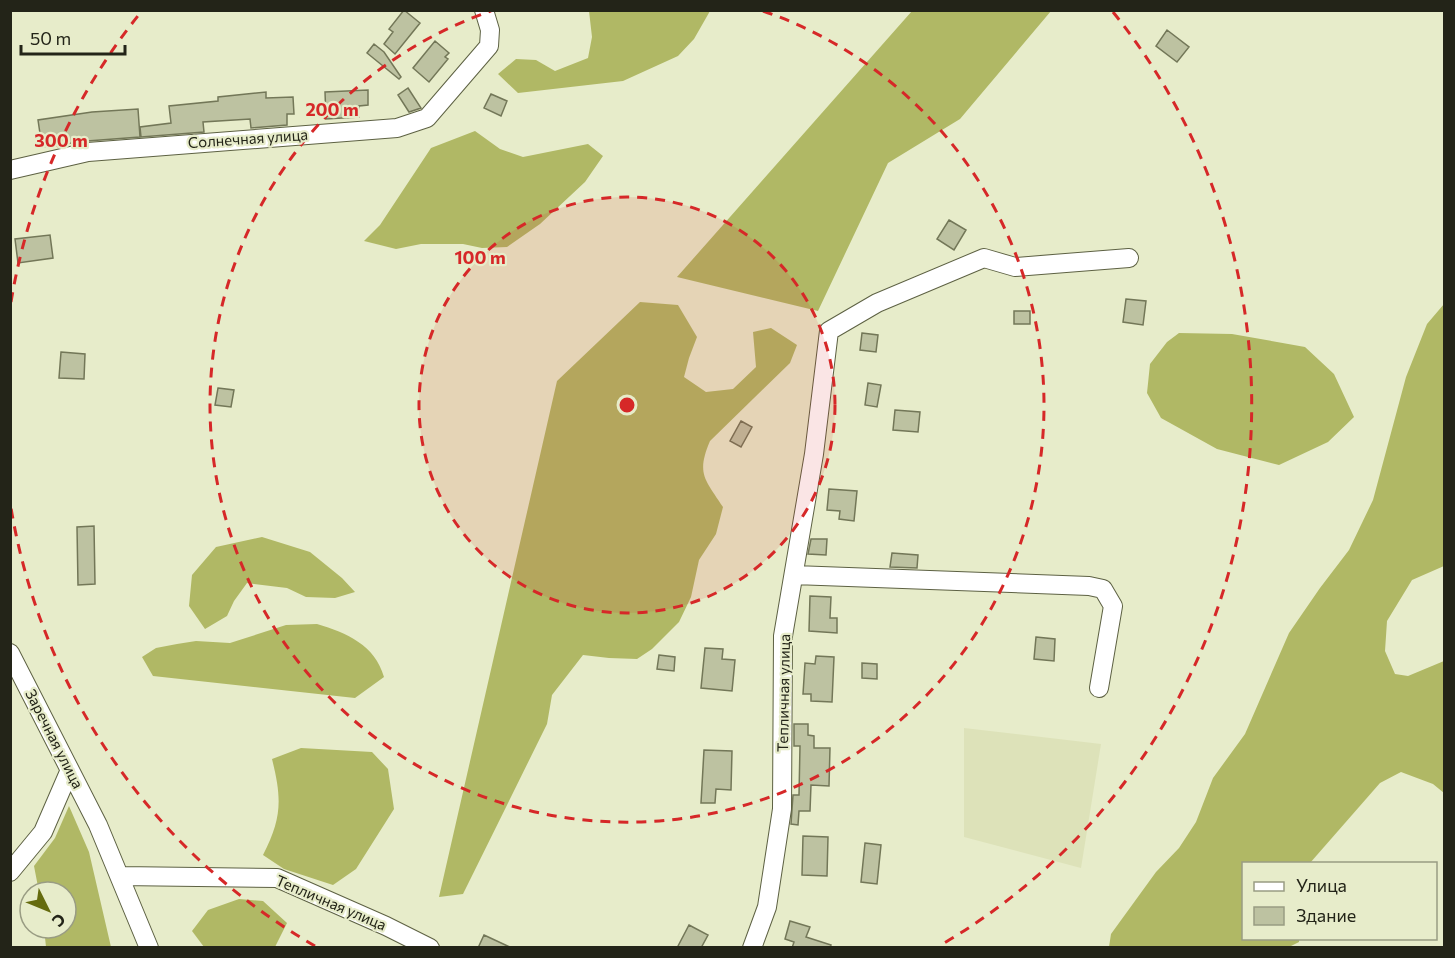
<svg xmlns="http://www.w3.org/2000/svg" width="1455" height="958" font-family="Commissioner,sans-serif">
	<style>
		.built { fill: #dde2b9 }
		.forest { fill: #b0b865 }
		.building { fill: #bdc2a1; stroke: #737758; stroke-width: 1.5 }
		.lines { fill: none; stroke-linecap: round; stroke-linejoin: round }
		.minor-casing { stroke: #5d6143; stroke-width: 20 }
		.minor { stroke: #fff; stroke-width: 18 }
		.ring { fill: none; stroke: #d62828; stroke-width: 3; stroke-dasharray: 10 8 }
		.labels { text-anchor: middle; stroke-width: 4.5; stroke-linejoin: round; paint-order: stroke }
		.street-label { font-size: 15px; fill: #232418; stroke: #e7ecca }
		.centre { fill: #d62828; stroke: #e7ecca; stroke-width: 3 }
		.ring-label { font-size: 18px; text-anchor: middle; font-weight: bold; fill: #d62828; stroke: #e7ecca; stroke-width: 4.5; stroke-linejoin: round; paint-order: stroke }
	</style>
	<rect width="100%" height="100%" fill="#e7ecca"/>
	<!-- built -->
	<path class="built" d="M964 728 1101 744 1081 868 964 837Z"/>
	<!-- forest -->
	<path class="forest" d="M589 11V10L710 11 694 39 678 56 623 81 518 93 498 74 516 59 536 60 555 71 588 58 592 37Z
		M912 11H1051L960 119 888 163 818 311 677 277Z
		M475 131 500 149 523 157 588 144 603 156 585 182 540 224 507 247 482 248 463 244H421L396 249 364 241 380 225 431 148Z
		M640 302 678 305 697 337 689 358 684 377 706 392 733 389 756 367 753 332 771 328 797 345 790 363 710 441C696 474 705 479 723 507L716 534 699 560 691 597 679 622 652 649 637 659 609 658 583 655 552 695 547 724 463 894 439 897 557 381Z
		M1444 304V566L1412 580 1387 621 1385 651 1395 674 1408 676 1444 661V793L1433 784 1401 772 1380 783 1310 863 1244 864V938L1299 939V942L1289 947H1109L1111 934 1156 872 1179 848 1196 822 1213 778 1245 734 1289 633 1320 588 1349 550 1373 500 1406 377 1427 324Z
		M1179 333 1232 334 1305 347 1334 374 1354 417 1328 442 1279 465 1217 449 1161 418 1147 393 1150 364 1167 342Z
		M262 537 310 552 342 578 355 592 335 598 306 597 287 588 247 583 234 601 227 616 205 629 189 606 192 575 216 547Z
		M317 624C347 633 375 645 384 677L355 698 153 676 142 657 156 648 177 644 196 641 230 643 286 625Z
		M301 748 372 752 388 769 394 809 356 869 333 885 284 869 263 855C282 818 282 799 272 759Z
		M69 806 89 852 111 947H46L44 928H66V892H39L34 866 55 838Z
		M239 899 263 901 287 923 275 947H204L192 931 208 910Z"/>
	<!-- building -->
	<path class="building" d="M404 10 420 23 395 54 384 44 393 32 389 29Z
		M1167 30 1189 47 1177 62 1156 46Z
		M435 41 449 53 445 57 448 59 429 82 413 68Z
		M374 44 384 52 401 77 399 79 367 53Z
		M408 88 421 108 409 112 398 95Z
		M368 90V105L359 106V117L326 119 325 92Z
		M266 92V98L293 97 294 114H287V125L251 128 250 119 203 122 204 132 141 137 140 127 171 123 169 106 218 101V97Z
		M491 94 507 101 501 116 484 108Z
		M138 109 140 137 87 141 42 147 38 120 92 112Z
		M949 220 966 230 954 250 937 239Z
		M50 235 53 258 18 263 15 239Z
		M1126 299 1146 301 1143 325 1123 322Z
		M1014 311H1030V324H1014Z
		M862 333 878 335 876 352 860 350Z
		M61 352 85 354 84 379 59 378Z
		M868 383 881 385 877 407 865 405Z
		M218 388 234 390 231 407 215 405Z
		M895 410 920 412 918 432 893 430Z
		M741 421 752 427 741 447 730 441Z
		M829 489 857 491 854 521 839 519 840 511 827 510Z
		M94 526 95 584 78 585 77 527Z
		M811 539H827L826 555 808 554Z
		M892 553 918 555 917 568 890 567Z
		M810 596 831 597 830 618H837V633L809 631Z
		M1036 637 1055 639 1054 661 1034 659Z
		M705 648 723 649 722 659 735 660 732 691 701 688Z
		M659 655 675 657 674 671 657 669Z
		M816 656 834 657 832 702 811 701V694H803L805 663 815 664Z
		M862 663 877 664V679L862 678Z
		M794 724H808V735L814 736V748H830L829 786 811 785 810 811H799L798 825 791 824 793 795H799L800 746H794Z
		M704 750 732 751 731 790 716 789 715 803H701Z
		M803 836 828 837 827 876 802 875Z
		M865 843 881 845 877 884 861 882Z
		M790 921 810 927 806 937 831 945 830 948H792L794 942 785 939Z
		M689 925 708 935 701 948H677Z
		M484 935 512 948H478Z"/>
	<g class="lines">
		<defs>
			<path id="minor" d="M10 170 88 152 397 128 427 118 489 46 490 30 484 10
				M794 575 1089 586 1103 589 1113 606 1099 688
				M10 653 98 825 149 948
				M10 872 43 832 69 772
				M120 876 277 878 386 926 430 948
				M752 948 767 907 782 809 783 636 814 454 829 331 877 303 984 258 1015 267 1129 258"/>
		</defs>
		<!-- minor casing -->
		<use href="#minor" class="minor-casing"/>
		<!-- minor -->
		<use href="#minor" class="minor"/>
	</g>
	<!-- distance rings -->
	<circle cx="627" cy="405" r="208" fill="#d62828" fill-opacity=".12"/>
	<g class="ring">
		<circle cx="627" cy="405" r="208"/>
		<path d="M763 11A417 417 0 1 1 491 11"/>
		<path d="M315 946A625 625 0 0 1 11 508M11 302A625 625 0 0 1 141 12M1113 12A625 625 0 0 1 939 946"/>
	</g>
	<g class="labels">
		<!-- street labels -->
		<g class="street-label">
			<text transform="translate(248 139) rotate(-4)" y="5">Солнечная улица</text>
			<text transform="translate(784 693) rotate(-89)" y="5">Тепличная улица</text>
			<text transform="translate(54 739) rotate(63)" y="5">Заречная улица</text>
			<text transform="translate(331 903) rotate(23)" y="5">Тепличная улица</text>
		</g>
	</g>
	<circle cx="627" cy="405" r="9" class="centre"/>
	<g class="ring-label">
		<text x="332" y="116">200 m</text>
		<text x="61" y="147">300 m</text>
		<text x="480" y="264">100 m</text>
	</g>
	<!-- border -->
	<rect width="1455" height="958" fill="none" stroke="#232418" stroke-width="24"/>
	<!-- legend -->
	<rect x="1242" y="862" width="195" height="78" fill="#e7ecca" stroke="#999c83" stroke-width="1.5"/>
	<rect x="1254" y="882" width="30" height="9" fill="#ffffff" stroke="#999c83" stroke-width="1.5"/>
	<text x="1296" y="892" font-size="18" fill="#232418">Улица</text>
	<rect x="1254" y="907" width="30" height="18" fill="#bdc2a1" stroke="#999c83" stroke-width="1.5"/>
	<text x="1296" y="922" font-size="18" fill="#232418">Здание</text>
	<!-- north arrow -->
	<g transform="translate(48 910) rotate(133)"><circle r="28" fill="#e7ecca" stroke="#999c83" stroke-width="1.5"/>
	<path d="M0-4.5L10 22L0 15L-10 22Z" fill="#656b0e"/>
	<text y="-9" font-size="16" font-weight="bold" text-anchor="middle" fill="#232418">С</text>
	</g>
	<!-- scale -->
	<path d="M21 45v9h104v-9" fill="none" stroke="#232418" stroke-width="3"/>
	<text x="30" y="45" font-size="18" fill="#232418" stroke="#e7ecca" stroke-width="4.5" paint-order="stroke">50 m</text>
</svg>
